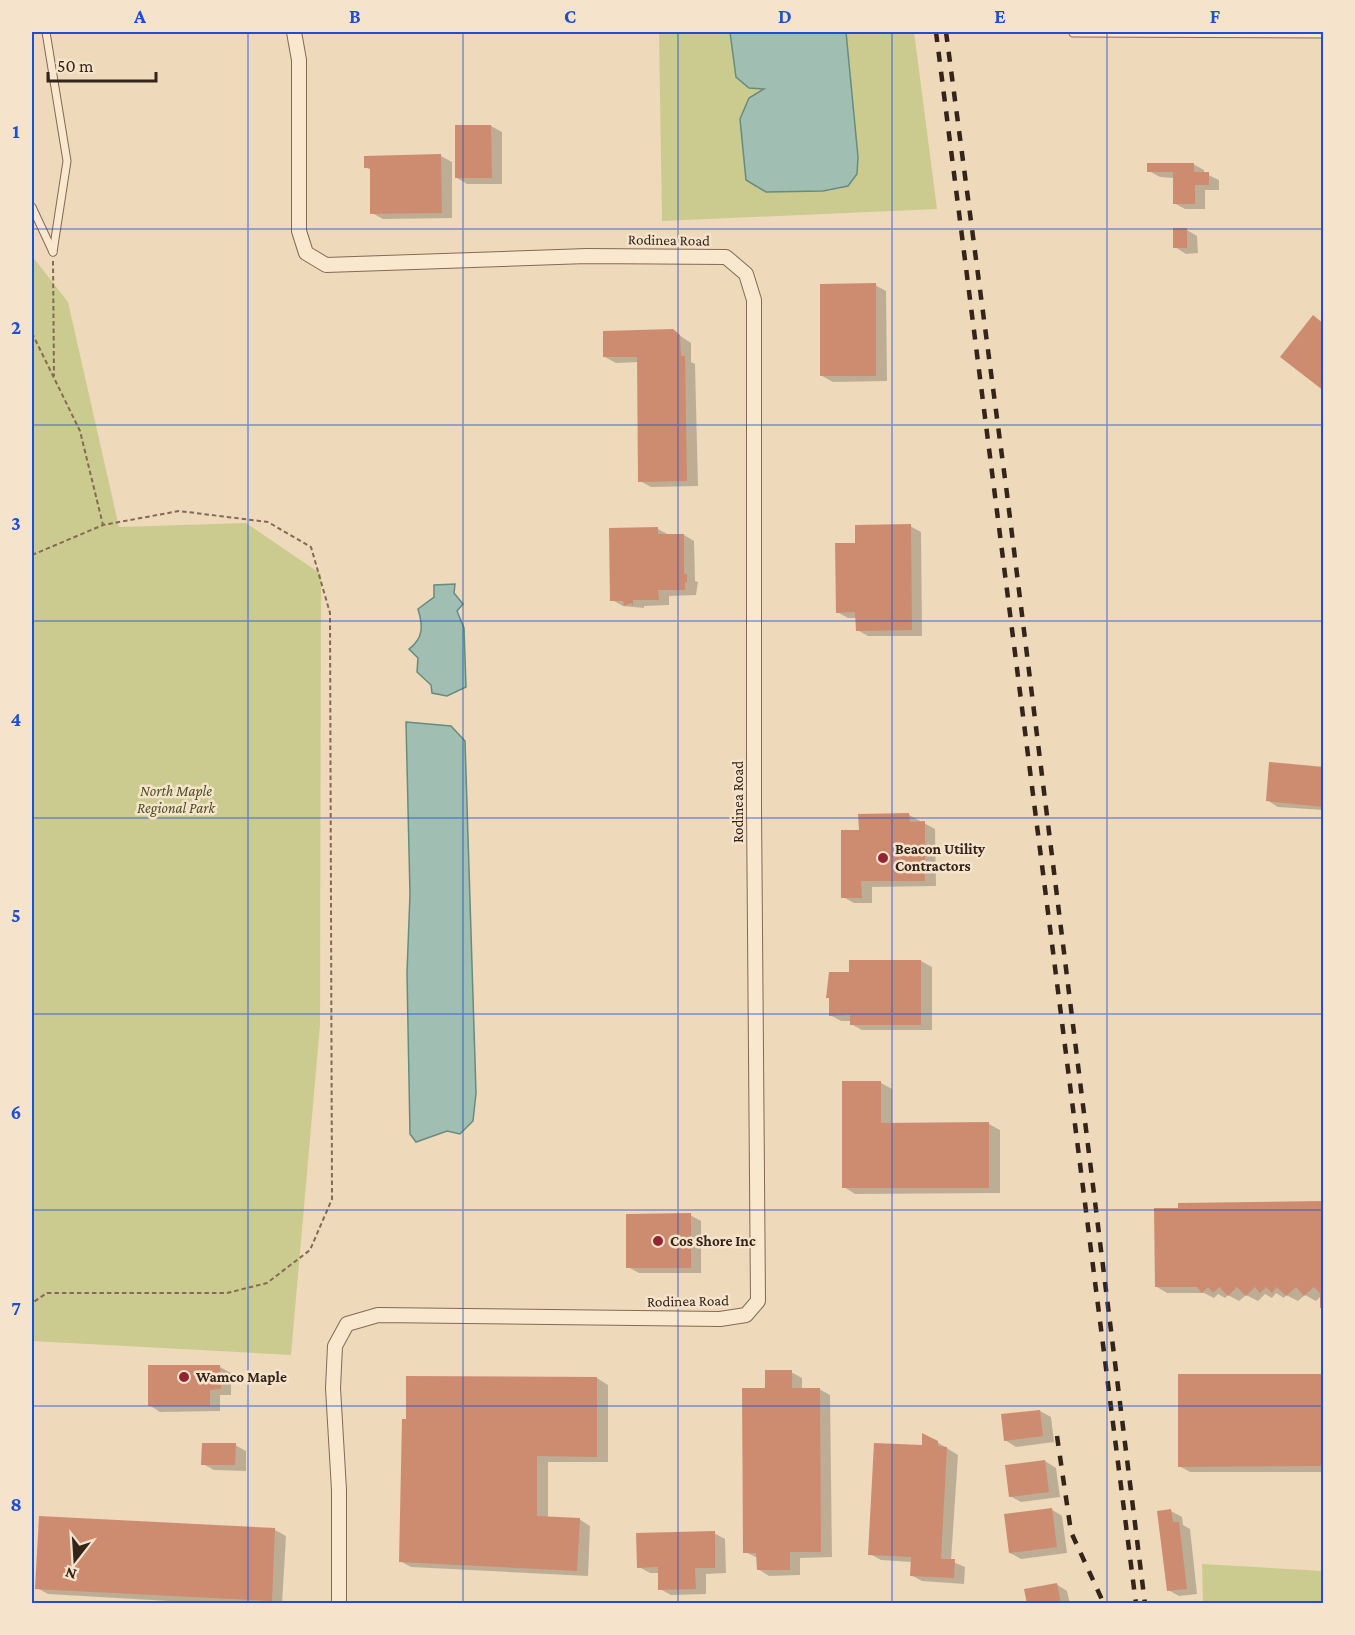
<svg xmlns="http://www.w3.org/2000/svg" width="1355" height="1635" viewBox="0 0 1355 1635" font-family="'Crimson Pro',serif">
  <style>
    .green { fill: #cbcb90 }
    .water { fill: #a0bfb2; stroke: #678c7f; stroke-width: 1.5 }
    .shadow { fill: #0003 }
    .building { fill: #cd8c70 }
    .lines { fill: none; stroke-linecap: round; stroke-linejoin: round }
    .service-casing { stroke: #856955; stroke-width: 9 }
    .minor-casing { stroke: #856955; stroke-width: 16 }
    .path { stroke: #856955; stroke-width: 2; stroke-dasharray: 4.5 3; stroke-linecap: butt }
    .service { stroke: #f9e7ce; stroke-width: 7 }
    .minor { stroke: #f9e7ce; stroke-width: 14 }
    .rail { stroke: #34241a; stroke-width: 4.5; stroke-dasharray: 10 10; stroke-linecap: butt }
    .grid { fill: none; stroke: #1d4ed8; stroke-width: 1.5; stroke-opacity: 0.55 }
    .poi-dot { fill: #952532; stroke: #f5e4cb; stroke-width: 2 }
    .labels { text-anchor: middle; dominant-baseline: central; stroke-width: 5; stroke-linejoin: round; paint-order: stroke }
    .street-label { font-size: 15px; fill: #34241a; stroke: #f5e4cb }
    .park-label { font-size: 15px; font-style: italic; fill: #4a5121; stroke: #f5e4cb }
    .poi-label { font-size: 15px; font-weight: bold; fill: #34241a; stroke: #f5e4cb; text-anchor: start }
    .neatline { fill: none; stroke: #1d4ed8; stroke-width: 2 }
    .grid-label { font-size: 20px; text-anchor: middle; font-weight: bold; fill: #1d4ed8 }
  </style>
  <rect width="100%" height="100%" fill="#eed9bb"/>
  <!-- green -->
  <g class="green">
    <polygon points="659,32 914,32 937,209 662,221"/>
    <polygon points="32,256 68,302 119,527 246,523 321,574 320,1025 291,1355 32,1341"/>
    <polygon points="1202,1564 1323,1571 1323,1603 1203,1603"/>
  </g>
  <!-- water -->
  <g class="water">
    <polygon points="730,32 846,32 858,157 857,174 848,186 823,191 766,192 746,180 740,119 749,98 764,89 749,88 736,77"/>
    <path d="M 455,584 L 454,593 L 463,604 L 457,611 L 464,628 L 466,687 L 447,696 L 432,693 L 431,685 L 417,672 L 418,658 L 409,649 C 424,638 423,625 418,609 L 434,597 L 434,585 Z"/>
    <polygon points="406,722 451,726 465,741 476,1093 473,1121 460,1134 447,1131 416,1142 410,1134 407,973 410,894"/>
  </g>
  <!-- shadow -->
  <g class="shadow">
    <polygon points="491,126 502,132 502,184 467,184 457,178"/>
    <polygon points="441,156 452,162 452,218 383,219 372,213 371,170 365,167"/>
    <polygon points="1193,164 1204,170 1204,173 1219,180 1219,190 1205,190 1205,209 1185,209 1174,203 1174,178 1160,177 1149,171"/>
    <polygon points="1187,230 1197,236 1198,253 1186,254 1175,247"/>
    <polygon points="875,285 886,291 887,381 833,382 822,376"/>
    <polygon points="673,331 691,343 691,362 695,364 698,486 651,487 640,481 639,362 616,363 605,357"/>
    <polygon points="910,526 921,532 922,636 868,636 857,630 857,618 848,618 837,612 857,544"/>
    <polygon points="658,529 669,535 684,535 694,541 695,581 698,582 696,595 669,596 669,605 644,606 644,608 623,606 612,600"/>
    <polygon points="1324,768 1324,810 1278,807 1267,800"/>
    <polygon points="909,815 935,829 936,886 872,887 872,903 854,903 843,897 860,832"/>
    <polygon points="921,961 932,967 932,1030 862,1030 851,1024 851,1021 841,1021 830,1015 850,973"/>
    <polygon points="881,1083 892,1089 892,1124 989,1124 1000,1130 1000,1193 855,1194 844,1187"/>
    <polygon points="1324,1203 1321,1296 1316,1301 1305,1295 1298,1301 1286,1295 1284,1298 1276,1293 1272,1298 1265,1294 1258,1301 1246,1295 1239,1301 1228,1295 1225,1298 1218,1294 1214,1298 1204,1293 1167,1293 1157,1287"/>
    <polygon points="690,1215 701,1221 701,1273 639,1273 628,1267"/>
    <polygon points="220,1367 231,1373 231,1395 220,1395 220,1411 160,1412 149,1405"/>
    <polygon points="791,1372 802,1378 802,1389 819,1389 830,1395 832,1557 800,1558 800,1575 769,1576 758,1569 758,1558 745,1552"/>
    <polygon points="1324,1375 1324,1472 1190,1472 1179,1466"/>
    <polygon points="597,1378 608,1385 608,1462 548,1462 548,1518 579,1519 590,1526 588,1576 411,1567 400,1561"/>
    <polygon points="1040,1411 1051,1417 1054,1442 1016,1447 1005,1440"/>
    <polygon points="937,1442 958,1455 951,1561 965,1567 964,1584 922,1581 911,1575 912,1562 881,1560 870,1554 923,1447"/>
    <polygon points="235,1445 246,1451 246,1471 214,1470 203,1464"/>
    <polygon points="1045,1461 1056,1468 1060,1497 1021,1502 1010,1496"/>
    <polygon points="1051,1509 1062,1516 1067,1553 1021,1559 1010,1553"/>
    <polygon points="1171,1511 1182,1517 1183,1525 1190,1529 1197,1594 1179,1596 1168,1590"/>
    <polygon points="41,1517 275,1530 286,1536 282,1604 221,1604 48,1594 37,1588"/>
    <polygon points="714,1533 725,1539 726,1573 706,1574 706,1594 671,1595 660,1589 659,1573 650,1573 639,1567"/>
    <polygon points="1056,1584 1067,1591 1070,1604 1029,1604"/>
  </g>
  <!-- building -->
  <g class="building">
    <polygon points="455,125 491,125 492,178 455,178"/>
    <polygon points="441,154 442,213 370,214 370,168 364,168 364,156"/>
    <polygon points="1147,163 1194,163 1194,172 1209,172 1209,185 1195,185 1195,204 1173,204 1173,172 1147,172"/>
    <rect x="1173" y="228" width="14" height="20"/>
    <polygon points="876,283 876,376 820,376 820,284"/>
    <polygon points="1313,315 1324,324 1324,391 1280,357"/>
    <polygon points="673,329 680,335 681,356 685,356 687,481 638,482 637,357 603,357 603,331"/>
    <polygon points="911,524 912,630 856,631 855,612 836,613 835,543 855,543 855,525"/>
    <polygon points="658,527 658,534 684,534 684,574 687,574 687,582 685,582 685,590 658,590 659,600 633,600 633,606 631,603 624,606 623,601 610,601 609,528"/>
    <polygon points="1269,762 1324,767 1324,807 1266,801"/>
    <polygon points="909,813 910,822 925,821 925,881 861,881 862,898 841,898 841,830 859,830 858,814"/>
    <polygon points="849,960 921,960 921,1025 850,1025 850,1015 829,1016 829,998 826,998 829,972 849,972"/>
    <polygon points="842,1081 881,1081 881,1123 989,1122 989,1188 842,1188"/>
    <polygon points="1324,1201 1324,1308 1320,1308 1320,1293 1314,1287 1304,1296 1296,1287 1286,1296 1277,1287 1272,1293 1266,1287 1260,1293 1255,1287 1246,1296 1237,1287 1228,1296 1219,1287 1213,1293 1208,1287 1202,1293 1197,1287 1155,1287 1154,1208 1178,1208 1178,1203"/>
    <polygon points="691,1213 691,1268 626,1268 626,1214"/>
    <polygon points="148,1365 220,1365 221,1389 210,1390 210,1406 148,1406"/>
    <polygon points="765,1370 792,1370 792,1388 820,1388 821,1552 790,1552 790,1570 757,1570 756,1553 743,1553 742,1388 765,1388"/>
    <polygon points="1178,1374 1324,1374 1324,1466 1178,1467"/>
    <polygon points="406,1376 597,1377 597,1457 537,1456 537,1516 580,1518 577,1571 399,1562 402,1419 406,1419"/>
    <polygon points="1040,1410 1043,1436 1004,1441 1001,1414"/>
    <polygon points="922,1433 938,1441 938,1446 947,1447 941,1559 955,1559 954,1578 910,1576 911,1557 868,1555 874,1443 922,1445"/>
    <polygon points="202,1443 236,1443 235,1465 201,1465"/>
    <polygon points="1045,1460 1049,1492 1009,1497 1005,1465"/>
    <polygon points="1052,1508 1057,1547 1009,1553 1004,1514"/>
    <polygon points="1171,1509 1173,1522 1179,1522 1187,1589 1167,1591 1157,1511"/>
    <polygon points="39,1516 275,1528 272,1601 35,1589"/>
    <polygon points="715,1531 715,1568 695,1568 696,1589 658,1590 658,1567 637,1568 636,1533"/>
    <polygon points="1057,1583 1061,1604 1027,1604 1024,1589"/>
  </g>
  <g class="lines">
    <!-- service casing -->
    <g class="service-casing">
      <g id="service">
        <polyline points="46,32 67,161 53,252"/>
        <polyline points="1073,33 1324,34"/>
        <polyline points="32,207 53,252"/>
      </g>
    </g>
    <!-- minor casing -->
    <g class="minor-casing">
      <polyline id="minor" points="294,32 299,60 299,231 306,253 326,265 587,256 726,257 746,274 754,300 754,807 758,1301 746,1315 720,1319 378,1315 347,1324 335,1346 333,1388 339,1490 339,1604"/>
    </g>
    <!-- path -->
    <g class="path">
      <polyline points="53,261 54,376"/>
      <polyline points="32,333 80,431 103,525"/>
      <polyline points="32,555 103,525 179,511 268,522 311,547 330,613 332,1199 310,1250 267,1283 227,1293 47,1293 32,1303"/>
    </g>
    <!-- service -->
    <use href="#service" class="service"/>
    <!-- minor -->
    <use href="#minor" class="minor"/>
    <!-- rail -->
    <g class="rail">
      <polyline points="936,32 1136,1604"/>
      <polyline points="946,32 1007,494 1145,1604"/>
      <polyline points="1057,1436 1071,1532 1104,1604"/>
    </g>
  </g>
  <!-- grid -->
  <path class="grid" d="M 248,32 L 248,1604M 463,32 L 463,1604M 678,32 L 678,1604M 892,32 L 892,1604M 1107,32 L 1107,1604M 32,229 L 1324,229M 32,425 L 1324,425M 32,621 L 1324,621M 32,818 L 1324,818M 32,1014 L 1324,1014M 32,1210 L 1324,1210M 32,1406 L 1324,1406"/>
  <!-- markers -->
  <g class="poi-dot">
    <circle cx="883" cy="858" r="6"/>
    <circle cx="658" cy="1241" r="6"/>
    <circle cx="184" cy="1377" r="6"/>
  </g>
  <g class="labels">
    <!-- street labels -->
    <g class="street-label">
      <text transform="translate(669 240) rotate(1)">Rodinea Road</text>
      <text transform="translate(738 802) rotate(-90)">Rodinea Road</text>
      <text transform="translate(688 1301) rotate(-1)">Rodinea Road</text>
    </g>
    <!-- park labels -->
    <g class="park-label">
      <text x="176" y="791">North Maple<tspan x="176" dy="17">Regional Park</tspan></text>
    </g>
    <!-- poi labels -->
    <g class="poi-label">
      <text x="895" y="849">Beacon Utility<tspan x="895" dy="17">Contractors</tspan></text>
      <text x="670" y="1241">Cos Shore Inc</text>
      <text x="196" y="1377">Wamco Maple</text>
    </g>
  </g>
  <!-- border -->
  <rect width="1355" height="1635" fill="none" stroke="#f5e4cb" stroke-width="66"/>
  <!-- north arrow -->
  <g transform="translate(75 1560) rotate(197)" stroke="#f5e4cb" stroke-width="4.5" paint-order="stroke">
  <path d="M0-4.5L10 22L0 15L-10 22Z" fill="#34241a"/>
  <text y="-9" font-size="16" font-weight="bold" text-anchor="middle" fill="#34241a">N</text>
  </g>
  <!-- scale -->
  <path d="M48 72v9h108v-9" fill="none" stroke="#34241a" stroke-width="3"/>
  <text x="57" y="72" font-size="18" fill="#34241a" stroke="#f5e4cb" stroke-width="4.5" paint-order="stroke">50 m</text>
  <rect x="33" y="33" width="1289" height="1569" class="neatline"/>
  <g class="grid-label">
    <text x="140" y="23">A</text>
    <text x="355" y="23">B</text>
    <text x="570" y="23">C</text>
    <text x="785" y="23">D</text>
    <text x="1000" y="23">E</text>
    <text x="1215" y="23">F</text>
    <text x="16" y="138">1</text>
    <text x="16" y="334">2</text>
    <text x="16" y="530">3</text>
    <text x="16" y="726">4</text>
    <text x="16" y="922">5</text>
    <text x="16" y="1119">6</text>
    <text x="16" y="1315">7</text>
    <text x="16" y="1511">8</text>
  </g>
</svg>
